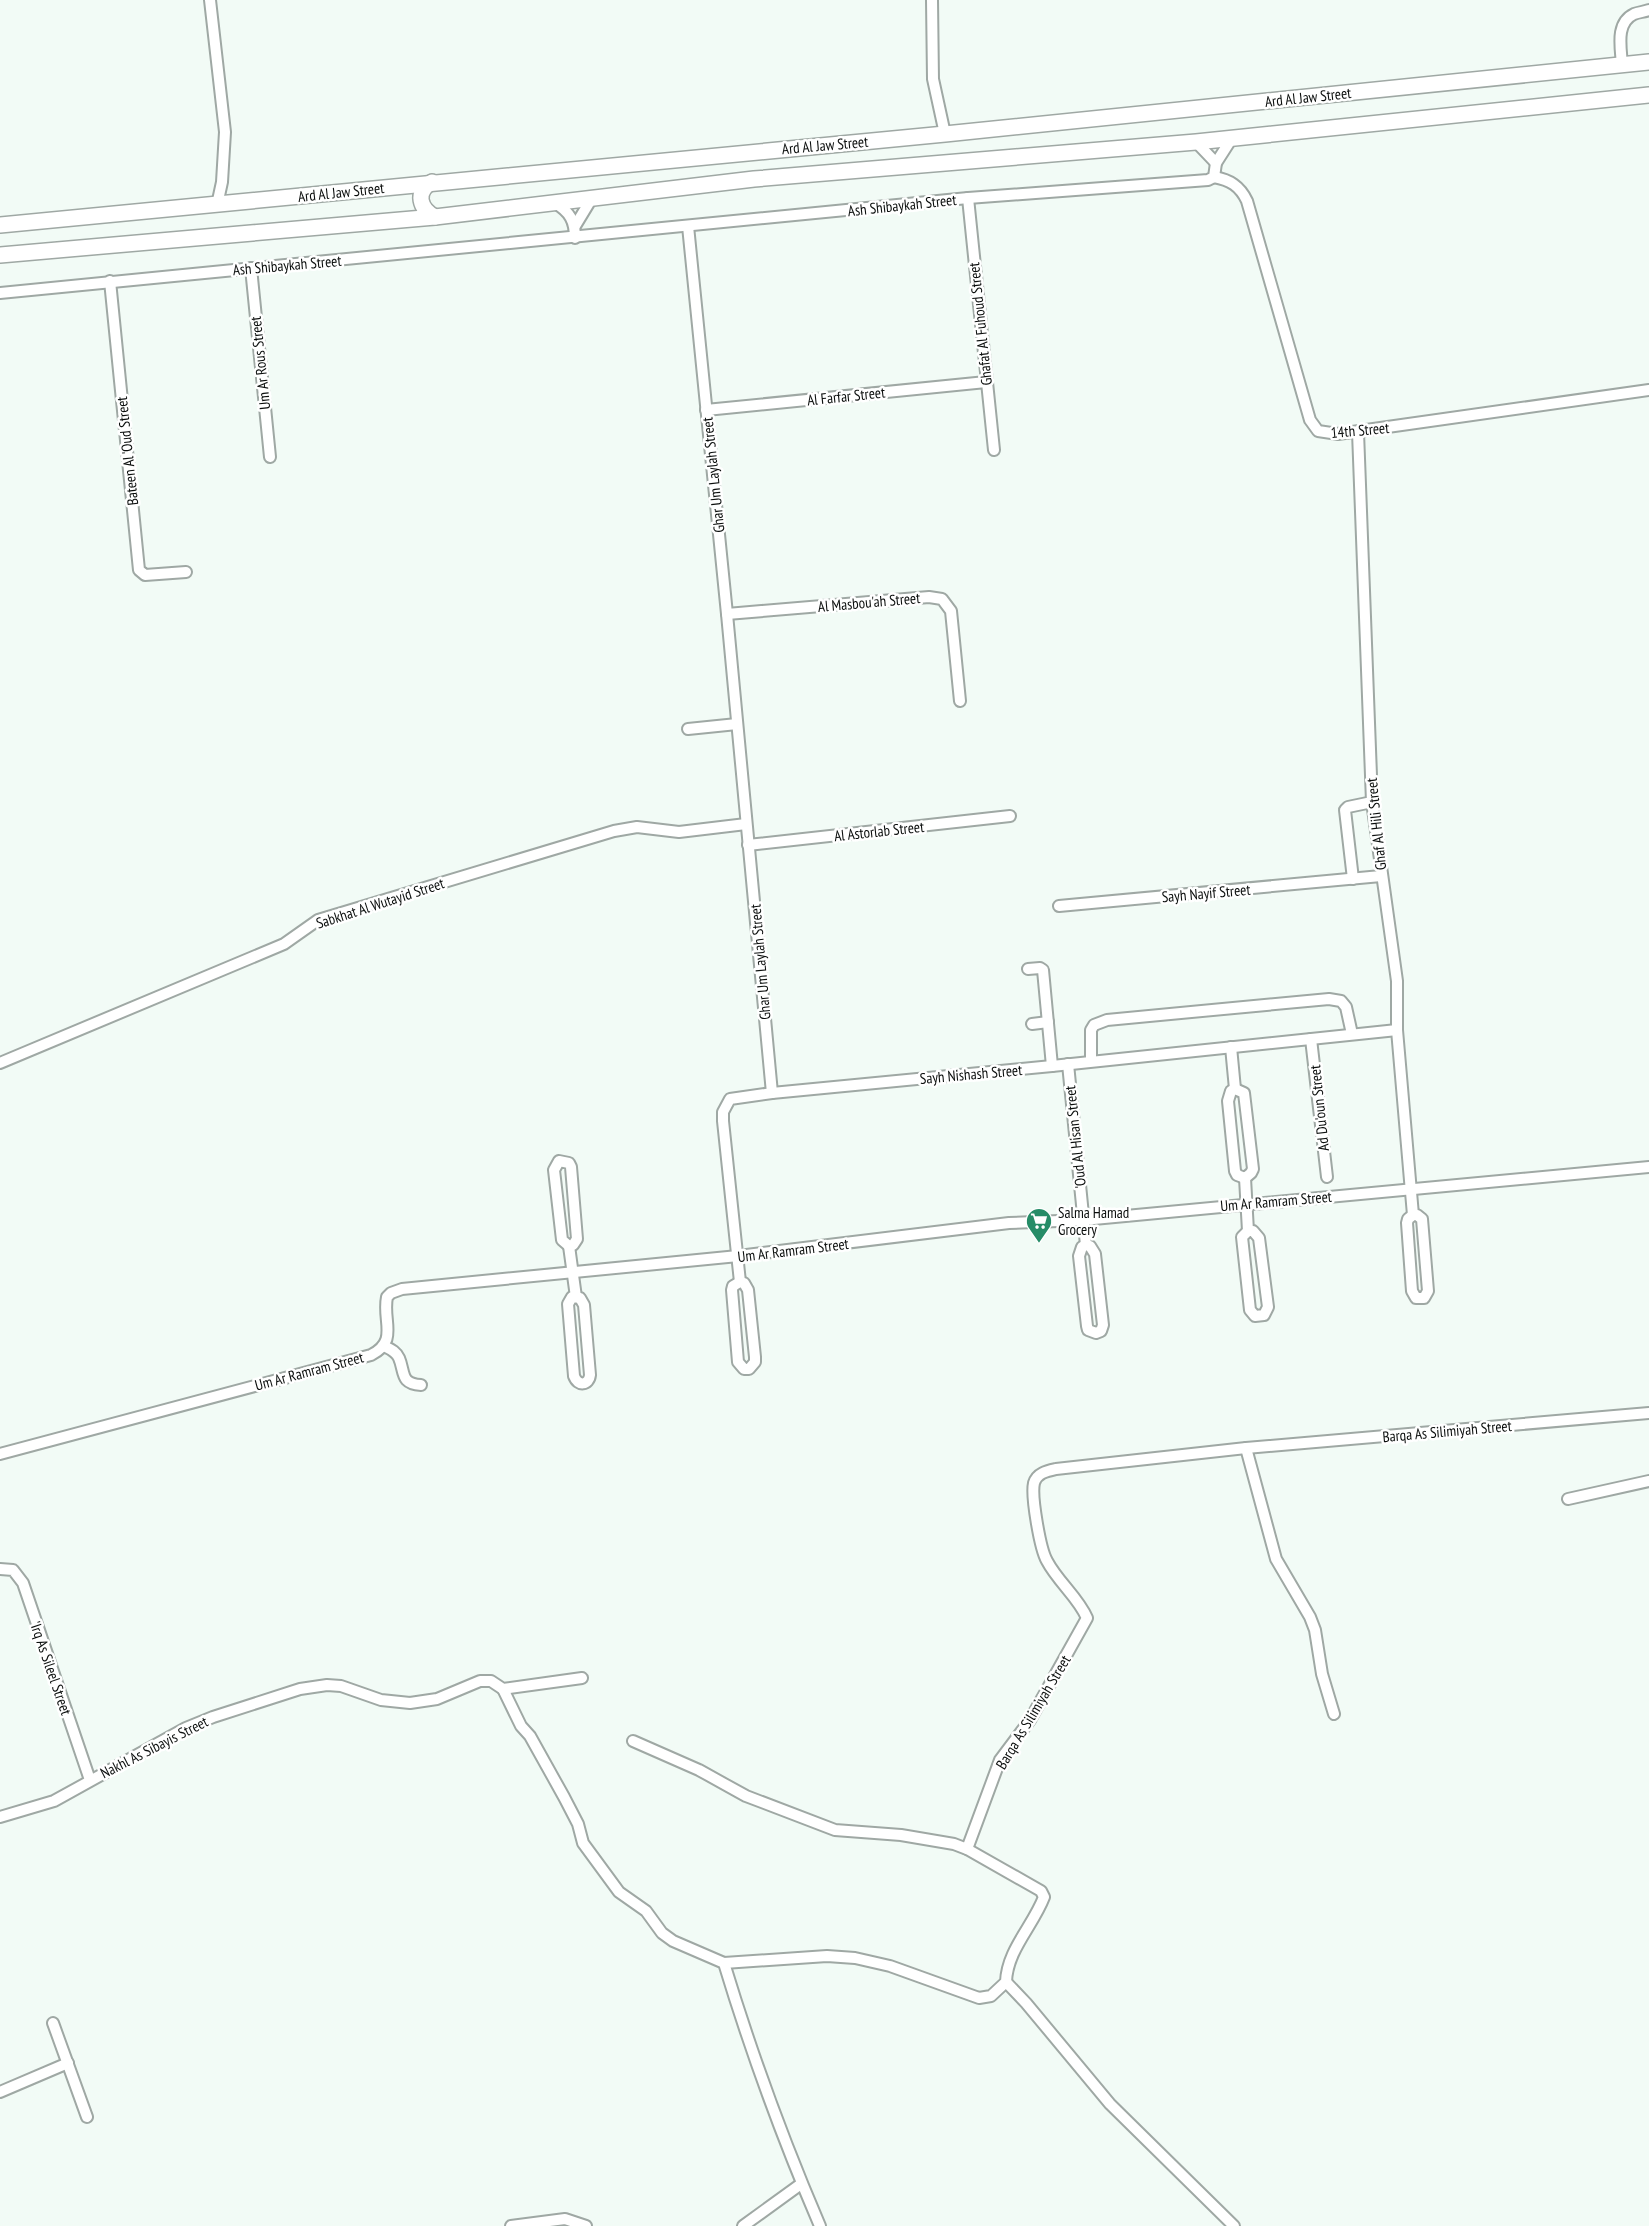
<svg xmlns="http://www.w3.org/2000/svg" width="1649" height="2226" viewBox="0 0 1649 2226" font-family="'PT Sans Narrow',sans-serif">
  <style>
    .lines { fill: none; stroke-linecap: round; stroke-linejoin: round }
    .minor-casing { stroke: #9fa8a4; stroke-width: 14 }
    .secondary-casing { stroke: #9fa8a4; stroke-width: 18 }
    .minor { stroke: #fff; stroke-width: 10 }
    .secondary { stroke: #fff; stroke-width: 15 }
    .labels { text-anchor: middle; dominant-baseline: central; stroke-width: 5; stroke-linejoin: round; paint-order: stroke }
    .street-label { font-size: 15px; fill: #0b0e0d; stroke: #fff }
    .poi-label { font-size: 15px; fill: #0b0e0d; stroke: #fff; text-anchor: start }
  </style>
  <rect width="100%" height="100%" fill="#f2fbf6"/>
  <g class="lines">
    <!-- minor casing -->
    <g class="minor-casing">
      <g id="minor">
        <polyline points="210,0 225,132 222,182 217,205"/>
        <polyline points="932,0 933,79 945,134"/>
        <path d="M 1622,65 C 1621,48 1615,23 1634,14 C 1639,12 1644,12 1649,10"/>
        <polyline points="1196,142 1216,163"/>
        <path d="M 1214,177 C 1230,180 1240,186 1247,201 L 1310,420 L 1318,431 L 1338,434 L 1649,390"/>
        <polyline points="968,198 994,450"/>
        <path d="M 555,203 C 570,212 575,221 575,238"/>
        <polyline points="575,226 592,198"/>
        <polyline points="688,226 727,614 772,1093"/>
        <polyline points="251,268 270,457"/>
        <polyline points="110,281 139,570 145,575 186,572"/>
        <polyline points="0,293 968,198 1208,180 1214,177 1216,163 1232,138"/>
        <polyline points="706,410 986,382"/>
        <polyline points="1358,432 1372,802 1397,981 1397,1030 1413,1215"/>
        <polyline points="727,614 929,597 942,599 951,611 960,701"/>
        <polyline points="688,729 737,724"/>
        <polyline points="748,845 1010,816"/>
        <polyline points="1353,879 1345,810 1348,807 1372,802"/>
        <polyline points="1059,906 1381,876"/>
        <polyline points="1028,969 1040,968 1043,970 1052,1066"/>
        <polyline points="1032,1024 1048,1022"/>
        <polyline points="1311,1039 1327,1177"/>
        <polyline points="1231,1047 1235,1089"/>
        <polyline points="1091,1061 1091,1030 1094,1025 1107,1020 1329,999 1341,1001 1346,1007 1352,1034"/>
        <polyline points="0,1063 284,944 318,920 614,831 637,827 679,832 746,824"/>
        <polyline points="1068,1064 1086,1245"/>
        <polygon points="1235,1089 1244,1093 1253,1169 1251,1173 1245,1178 1237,1175 1235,1171 1228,1101 1231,1091"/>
        <polygon points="559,1161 569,1163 571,1167 577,1239 573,1245 569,1246 562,1240 554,1170"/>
        <polyline points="1245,1178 1248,1231"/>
        <polygon points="1413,1215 1417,1215 1422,1219 1428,1291 1424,1298 1416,1298 1412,1291 1407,1223 1408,1219"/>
        <polygon points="1248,1231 1253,1231 1259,1238 1268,1307 1264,1315 1255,1316 1250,1310 1242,1237"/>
        <polygon points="1086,1245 1090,1246 1095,1254 1103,1325 1101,1331 1096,1333 1088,1330 1087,1326 1079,1256 1082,1247"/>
        <polyline points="569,1246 576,1297"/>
        <polyline points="740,1282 723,1121 723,1112 730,1099 772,1093 1052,1066 1397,1030"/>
        <polygon points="740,1282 744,1283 748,1290 755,1357 755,1362 749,1369 744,1369 738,1362 732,1290 733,1286"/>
        <path d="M 572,1297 L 580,1298 L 584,1305 L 590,1375 C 589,1385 578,1387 574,1376 L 568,1304 Z"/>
        <path d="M 384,1346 C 390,1349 396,1351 399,1358 C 405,1372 400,1384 421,1385"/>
        <polyline points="1246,1448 1276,1559 1310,1617 1315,1630 1322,1674 1334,1714"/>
        <path d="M 0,1454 L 371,1355 C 399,1341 382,1321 387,1297 L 391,1293 L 402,1289 L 738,1256 L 1009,1223 L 1083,1220 L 1649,1167"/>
        <polyline points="1568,1499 1649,1481"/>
        <polyline points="0,1569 13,1570 23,1583 90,1780"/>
        <path d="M 503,1689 L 521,1726 L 530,1736 L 564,1797 L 578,1824 L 583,1843 L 619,1892 L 646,1911 L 662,1933 L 673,1941 L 724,1963 C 751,2052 783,2140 820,2226"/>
        <path d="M 633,1741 L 699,1770 L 746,1796 L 835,1830 L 901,1835 L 954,1844 L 967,1849 L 1041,1891 L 1044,1897 C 1033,1926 1007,1950 1006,1982 L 991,1996 L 979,1998 L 890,1966 L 855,1958 L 827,1956 L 724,1963"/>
        <polyline points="0,1817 54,1801 186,1728 213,1717 300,1689 327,1685 341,1686 381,1700 410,1703 437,1699 480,1681 491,1681 503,1689 582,1678"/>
        <path d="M 967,1849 L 1000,1760 L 1030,1720 L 1087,1618 C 1078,1597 1058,1582 1047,1561 C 1040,1549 1031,1496 1034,1483 C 1037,1473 1047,1471 1056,1469 L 1246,1448 L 1649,1413"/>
        <polyline points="1006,1982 1026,2003 1110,2104 1234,2226"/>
        <polyline points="53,2023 87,2117"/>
        <polyline points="0,2092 68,2063"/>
        <polyline points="511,2226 565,2219 586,2226"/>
        <polyline points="743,2226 801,2184"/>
      </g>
    </g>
    <!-- secondary casing -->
    <g class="secondary-casing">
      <g id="secondary">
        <path d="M 432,182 C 414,192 420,209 435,217"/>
        <polyline points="0,225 945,134 1649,62"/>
        <polyline points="0,255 435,217 754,179 1196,142 1649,95"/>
      </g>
    </g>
    <!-- minor -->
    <use href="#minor" class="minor"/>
    <!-- secondary -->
    <use href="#secondary" class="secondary"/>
  </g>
  <!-- icons -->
  <defs>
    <g id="supermarket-pin" transform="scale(1.35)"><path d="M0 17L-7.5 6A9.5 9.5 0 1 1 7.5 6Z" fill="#268c67" stroke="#fff"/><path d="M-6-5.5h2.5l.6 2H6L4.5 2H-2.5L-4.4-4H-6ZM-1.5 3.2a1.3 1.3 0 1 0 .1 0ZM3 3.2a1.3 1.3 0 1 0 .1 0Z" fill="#fff"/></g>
  </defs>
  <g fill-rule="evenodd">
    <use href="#supermarket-pin" x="1039" y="1221"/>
  </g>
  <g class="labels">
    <!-- street labels -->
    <g class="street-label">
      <text transform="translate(1308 97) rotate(-6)">Ard Al Jaw Street</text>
      <text transform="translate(825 145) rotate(-5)">Ard Al Jaw Street</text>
      <text transform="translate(341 192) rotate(-6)">Ard Al Jaw Street</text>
      <text transform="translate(902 205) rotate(-6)">Ash Shibaykah Street</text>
      <text transform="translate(287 265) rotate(-5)">Ash Shibaykah Street</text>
      <text transform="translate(980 324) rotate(-96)">Ghafat Al Fuhoud Street</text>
      <text transform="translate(260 363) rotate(-96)">Um Ar Rous Street</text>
      <text transform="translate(846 396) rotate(-6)">Al Farfar Street</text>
      <text transform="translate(1360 430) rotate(-5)">14th Street</text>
      <text transform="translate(127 451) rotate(-96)">Bateen Al 'Oud Street</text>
      <text transform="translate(713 475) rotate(-96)">Ghar Um Laylah Street</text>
      <text transform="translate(869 602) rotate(-5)">Al Masbou'ah Street</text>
      <text transform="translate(1376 824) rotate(-96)">Ghaf Al Hili Street</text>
      <text transform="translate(879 831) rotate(-6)">Al Astorlab Street</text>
      <text transform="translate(1206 893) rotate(-5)">Sayh Nayif Street</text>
      <text transform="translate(380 903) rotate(-18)">Sabkhat Al Wutayid Street</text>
      <text transform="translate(760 962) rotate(-95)">Ghar Um Laylah Street</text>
      <text transform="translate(971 1074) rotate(-5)">Sayh Nishash Street</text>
      <text transform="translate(1319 1108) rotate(-96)">Ad Du'oun Street</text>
      <text transform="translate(1075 1137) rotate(-96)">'Oud Al Hisan Street</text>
      <text transform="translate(1276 1201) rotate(-5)">Um Ar Ramram Street</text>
      <text transform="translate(793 1250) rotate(-7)">Um Ar Ramram Street</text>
      <text transform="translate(309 1371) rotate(-15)">Um Ar Ramram Street</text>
      <text transform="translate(1447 1431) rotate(-5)">Barqa As Silimiyah Street</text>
      <text transform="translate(51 1668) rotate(71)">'Irq As Sileel Street</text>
      <text transform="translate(1033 1712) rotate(-59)">Barqa As Silimiyah Street</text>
      <text transform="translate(154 1747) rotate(-27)">Nakhl As Sibayis Street</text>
    </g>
    <!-- poi labels -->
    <g class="poi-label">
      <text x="1058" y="1212">Salma Hamad<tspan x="1058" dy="17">Grocery</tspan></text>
    </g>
  </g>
</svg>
